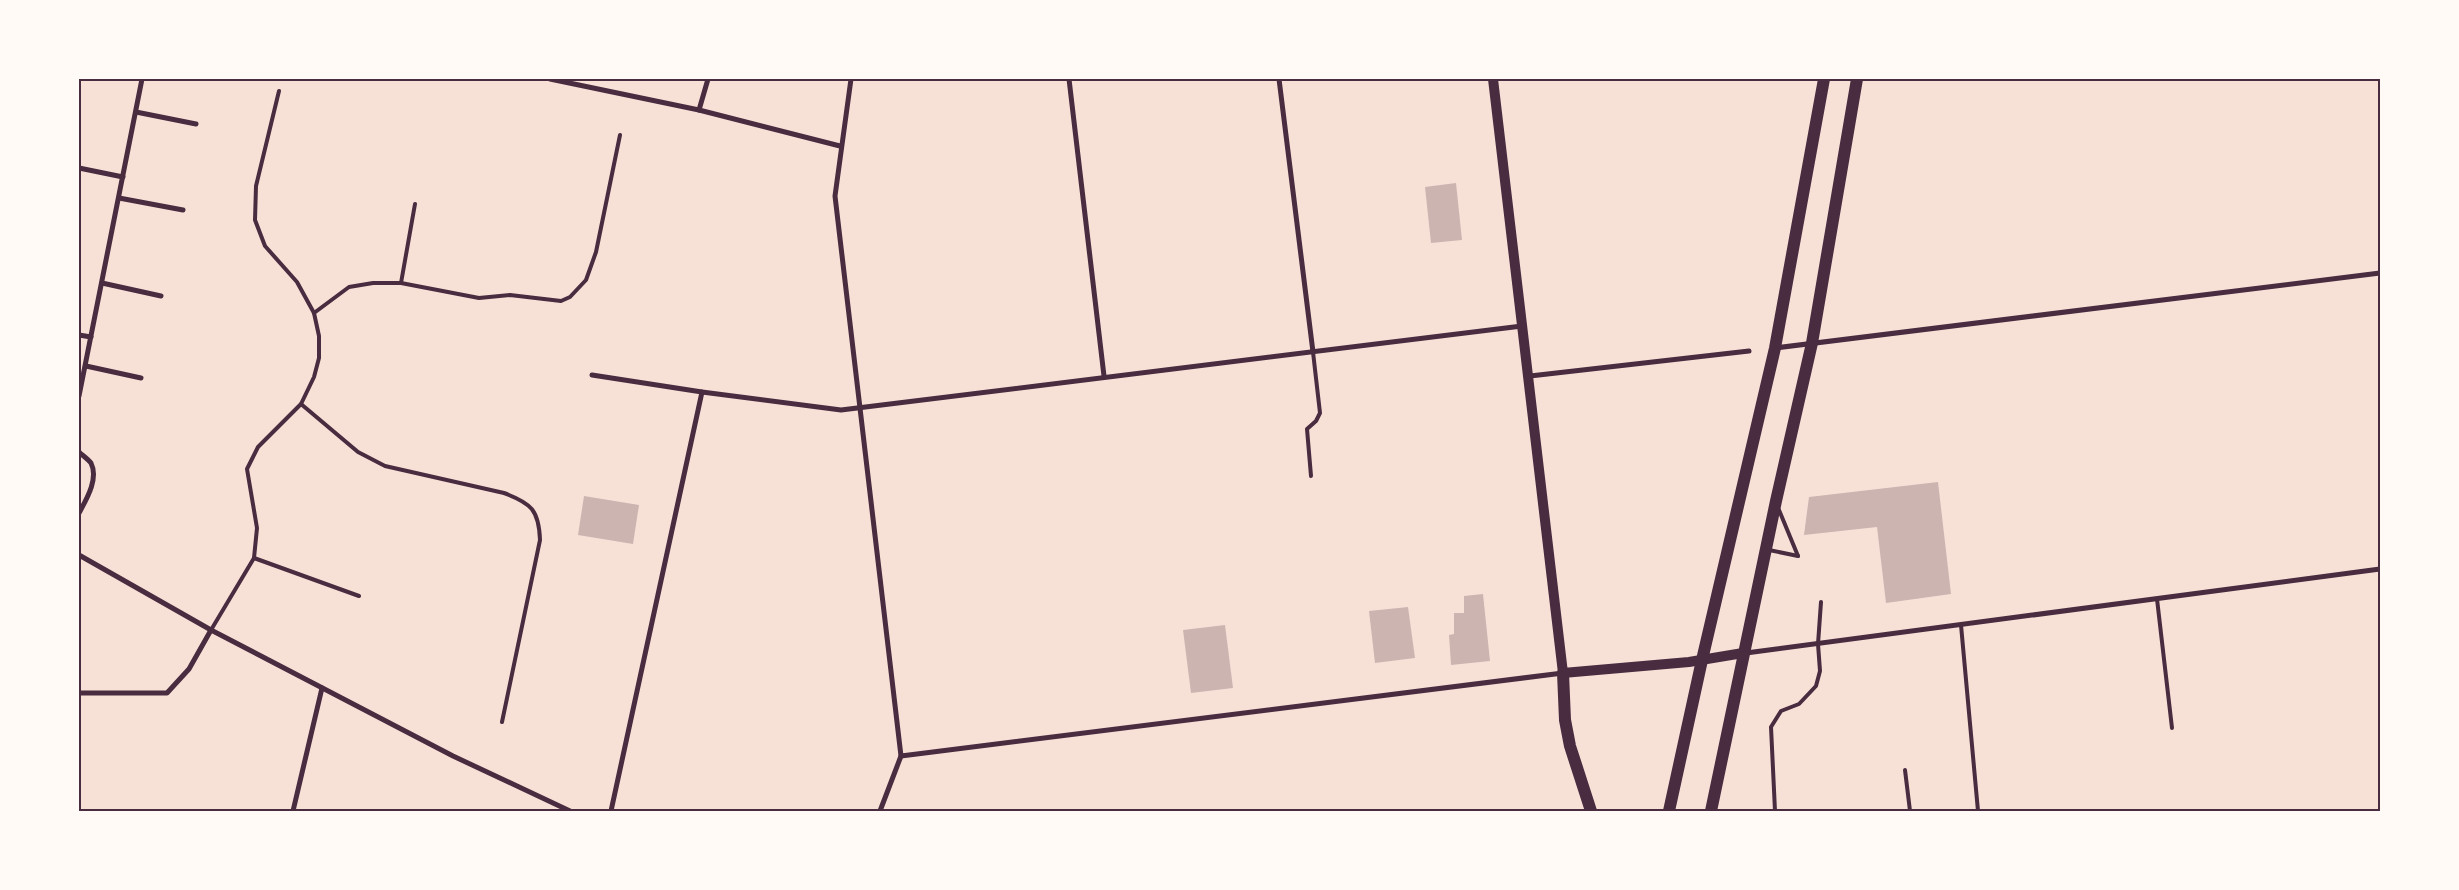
<svg xmlns="http://www.w3.org/2000/svg" width="2459" height="890" viewBox="0 0 2459 890" font-family="'Golos Text',sans-serif">
  <style>
    .building { fill: #ccb4b1 }
    .lines { fill: none; stroke-linecap: round; stroke-linejoin: round }
    .service { stroke: #4a2c40; stroke-width: 4 }
    .minor { stroke: #4a2c40; stroke-width: 5 }
    .secondary { stroke: #4a2c40; stroke-width: 10 }
    .primary { stroke: #4a2c40; stroke-width: 12 }
    .neatline { fill: none; stroke: #4a2c40; stroke-width: 2 }
  </style>
  <rect width="100%" height="100%" fill="#f7e1d7"/>
  <!-- building -->
  <g class="building">
    <polygon points="1456,183 1462,240 1431,243 1425,187"/>
    <polygon points="1938,482 1951,594 1886,603 1877,527 1804,535 1809,497"/>
    <polygon points="584,496 639,505 633,544 578,535"/>
    <polygon points="1483,594 1490,661 1451,665 1449,635 1454,634 1454,613 1464,613 1464,596"/>
    <polygon points="1408,607 1415,658 1375,663 1369,611"/>
    <polygon points="1225,625 1233,688 1191,693 1183,630"/>
  </g>
  <g class="lines">
    <!-- service -->
    <g class="service">
      <polyline points="401,283 415,204"/>
      <polyline points="314,313 349,287 373,283 401,283 479,298 510,295 561,301 570,297 586,280 596,252 620,135"/>
      <path d="M 301,404 L 358,452 L 385,466 L 504,493 C 531,503 539,510 540,540 L 502,722"/>
      <polyline points="1311,476 1307,429 1316,421 1320,413 1313,352"/>
      <polyline points="1779,510 1798,556"/>
      <polyline points="1769,550 1798,556"/>
      <polyline points="254,558 359,596"/>
      <polyline points="2157,599 2172,728"/>
      <polyline points="1961,625 1978,811"/>
      <polyline points="211,630 254,558 257,528 247,469 258,447 301,404 314,377 319,358 319,336 314,313 297,282 265,246 255,220 256,186 279,91"/>
      <polyline points="1905,770 1910,811"/>
      <polyline points="1775,811 1771,727 1781,711 1799,704 1816,686 1820,671 1818,644 1821,602"/>
    </g>
    <!-- minor -->
    <g class="minor">
      <polyline points="550,79 699,110 840,146"/>
      <polyline points="851,79 835,196 901,756 880,811"/>
      <polyline points="1069,79 1104,376"/>
      <polyline points="1279,79 1313,352"/>
      <polyline points="699,110 708,79"/>
      <polyline points="136,112 196,124"/>
      <polyline points="79,168 123,177"/>
      <polyline points="119,198 183,210"/>
      <polyline points="102,283 161,296"/>
      <polyline points="79,335 91,337"/>
      <polyline points="1775,348 2380,273"/>
      <polyline points="86,366 141,378"/>
      <polyline points="592,375 702,392 841,410 1522,326"/>
      <polyline points="1530,376 1749,351"/>
      <polyline points="79,396 142,79"/>
      <path d="M 79,452 C 82,455 88,459 91,463 C 99,479 86,500 79,513"/>
      <polyline points="79,555 211,630 453,756 570,811"/>
      <polyline points="1746,653 2380,569"/>
      <polyline points="79,693 167,693 189,669 211,630"/>
      <polyline points="901,756 1563,673"/>
      <polyline points="293,811 322,688"/>
      <polyline points="611,811 702,392"/>
    </g>
    <!-- secondary -->
    <polyline class="secondary" points="1493,79 1563,673 1689,662 1743,653"/>
    <!-- primary -->
    <g class="primary">
      <polyline points="1563,673 1565,720 1570,746 1591,811"/>
      <polyline points="1669,811 1702,660 1775,348 1824,79"/>
      <polyline points="1711,811 1776,501 1812,343 1857,79"/>
    </g>
  </g>
  <!-- border -->
  <rect width="2459" height="890" fill="none" stroke="#fffaf5" stroke-width="160"/>
  <rect x="80" y="80" width="2299" height="730" class="neatline"/>
</svg>
